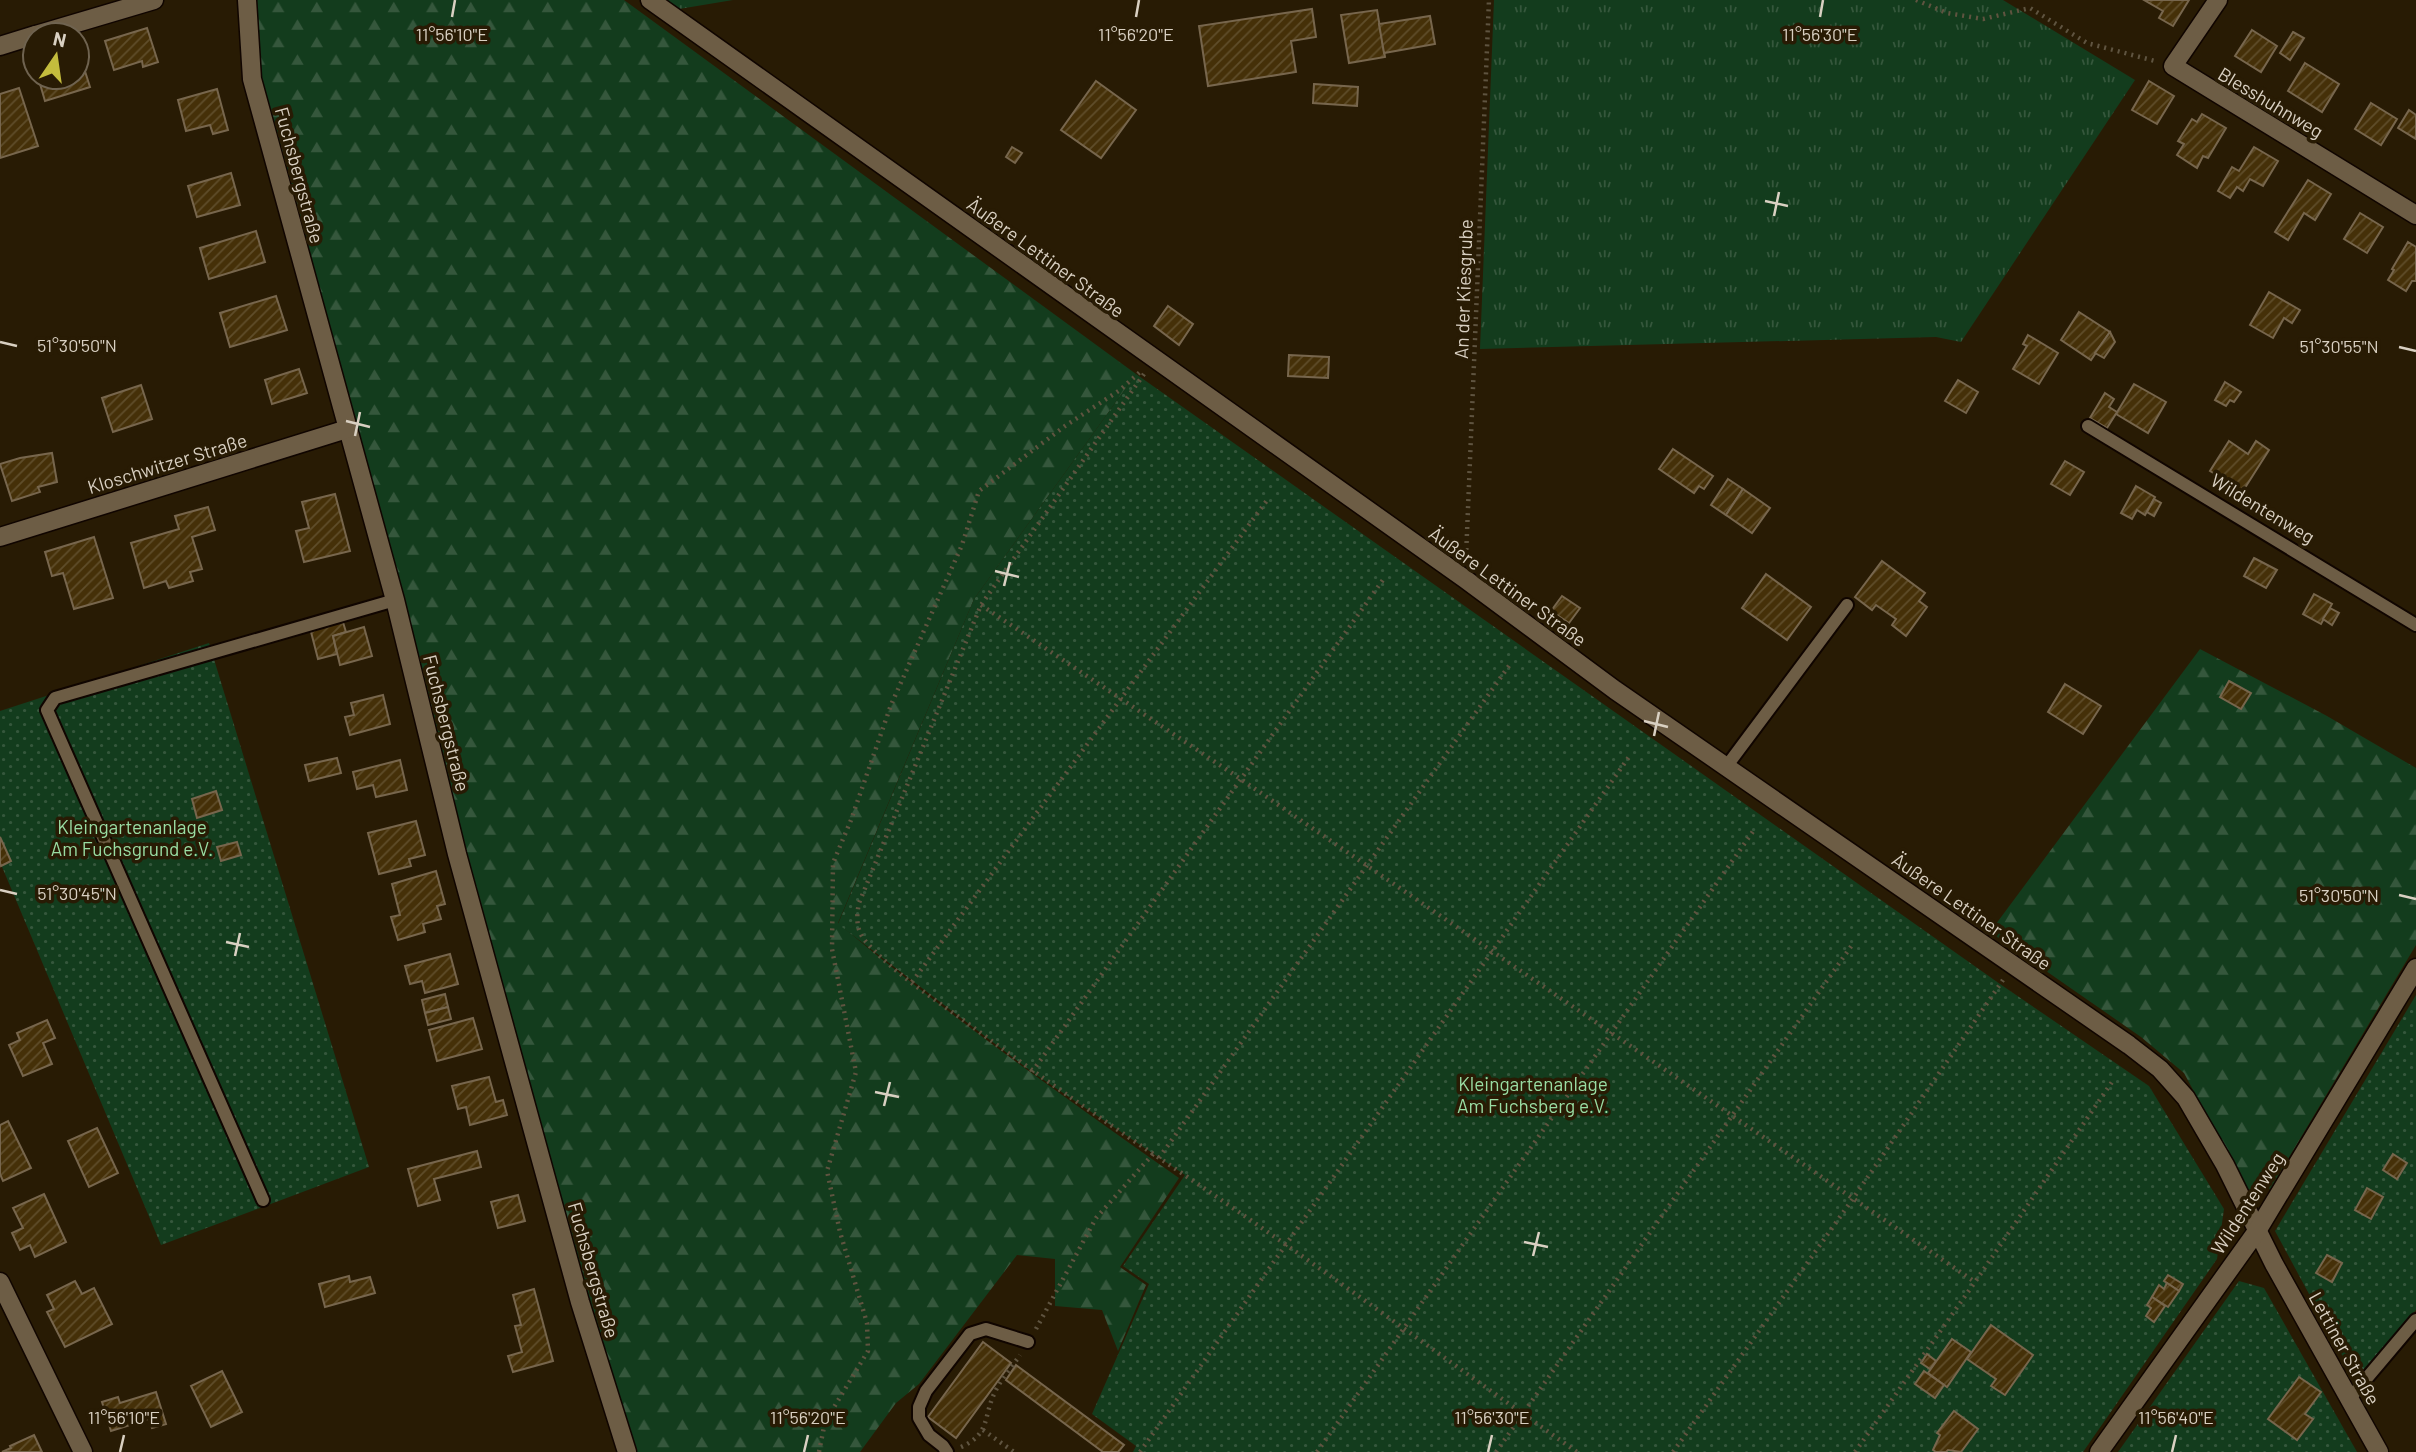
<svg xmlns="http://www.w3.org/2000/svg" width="2416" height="1452" viewBox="0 0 2416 1452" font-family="Barlow,sans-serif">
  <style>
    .grass { fill: url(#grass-tufts) }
    .forest { fill: url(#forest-firs) }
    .garden { fill: url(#garden-dots) }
    .building { fill: url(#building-hatch); stroke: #77664d; stroke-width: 2 }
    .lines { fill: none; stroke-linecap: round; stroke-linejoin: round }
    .lane-casing { stroke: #100500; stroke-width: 16 }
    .street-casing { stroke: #100500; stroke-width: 21 }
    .path { stroke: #5f5440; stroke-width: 4.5; stroke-dasharray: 2 5; stroke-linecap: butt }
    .lane { stroke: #6d5d45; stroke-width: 12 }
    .street { stroke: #6d5d45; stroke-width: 18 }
    .ticks { fill: none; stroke: #d9d0c2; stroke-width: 2.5 }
    .labels { text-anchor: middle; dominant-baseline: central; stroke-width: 7; stroke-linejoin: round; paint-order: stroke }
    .street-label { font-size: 19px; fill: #d9d0c2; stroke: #281b04 }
    .park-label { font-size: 19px; fill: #99dda3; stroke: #281b04 }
    .ticks-label { font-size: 18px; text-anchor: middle; fill: #d9d0c2; stroke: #281b04; stroke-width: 7; stroke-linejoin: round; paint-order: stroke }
  </style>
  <defs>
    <pattern id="grass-tufts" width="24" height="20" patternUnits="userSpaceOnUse" patternTransform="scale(1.75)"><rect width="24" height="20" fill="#133c1d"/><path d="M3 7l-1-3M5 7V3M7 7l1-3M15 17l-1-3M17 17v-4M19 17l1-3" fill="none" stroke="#35573c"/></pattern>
    <pattern id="forest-firs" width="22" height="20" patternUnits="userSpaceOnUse" patternTransform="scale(1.75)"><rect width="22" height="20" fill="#133c1d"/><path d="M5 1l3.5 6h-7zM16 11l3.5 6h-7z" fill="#35573c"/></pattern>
    <pattern id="garden-dots" width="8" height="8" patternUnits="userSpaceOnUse" patternTransform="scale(1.75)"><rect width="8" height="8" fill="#133c1d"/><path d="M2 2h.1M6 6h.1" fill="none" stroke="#35573c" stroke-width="1.8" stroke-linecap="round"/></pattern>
    <pattern id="building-hatch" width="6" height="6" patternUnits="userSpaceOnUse" patternTransform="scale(1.75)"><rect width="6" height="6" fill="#453008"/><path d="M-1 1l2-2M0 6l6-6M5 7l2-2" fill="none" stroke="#5f4d2a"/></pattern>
  </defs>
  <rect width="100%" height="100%" fill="#281b04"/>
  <!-- grass -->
  <g class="grass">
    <polygon points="658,0 733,0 673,10"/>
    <polygon points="1494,0 2003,0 2135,80 1961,342 1936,337 1480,349"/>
  </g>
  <!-- forest -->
  <g class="forest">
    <path d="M 247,0 L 624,0 L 1136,374 L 974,599 L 838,923 C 947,1015 1063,1096 1179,1178 L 1120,1267 L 1146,1285 L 1118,1351 L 1102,1310 L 1055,1306 L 1055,1259 L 1017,1255 L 919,1384 L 896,1403 L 860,1452 L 627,1452 L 252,79 Z"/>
    <polygon points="2200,649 2327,716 2416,768 2416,945 2270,1189 2247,1191 2184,1073 2141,1037 1990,932"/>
  </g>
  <!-- garden -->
  <g class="garden">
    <polygon points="1136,374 2000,984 2149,1086 2224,1209 2217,1259 2083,1452 1133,1452 1136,1446 1092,1414 1149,1284 1123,1266 1185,1175 1032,1072 838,924 974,599"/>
    <polygon points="209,643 369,1167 161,1245 0,862 0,711"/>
    <polygon points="2416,995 2416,1310 2355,1379 2275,1231"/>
    <polygon points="2239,1281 2264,1288 2357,1452 2118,1452"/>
  </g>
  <!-- building -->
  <g class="building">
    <polygon points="2144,0 2189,0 2173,26 2159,18 2163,11"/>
    <polygon points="1312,9 1316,37 1291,41 1296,72 1208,86 1199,26"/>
    <polygon points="1377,10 1385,57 1349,63 1341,15"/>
    <polygon points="1430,16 1435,44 1384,53 1379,24"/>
    <polygon points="147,28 158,62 143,67 142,61 114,70 105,41"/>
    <polygon points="2252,30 2277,46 2261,72 2235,56"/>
    <polygon points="2293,32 2304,38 2290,60 2280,53"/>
    <polygon points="78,49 90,87 45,101 38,77 77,77"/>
    <polygon points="2305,63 2339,84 2322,112 2288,91"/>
    <polygon points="1096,81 1136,110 1101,158 1061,130"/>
    <polygon points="2149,81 2174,96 2157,124 2132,110"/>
    <polygon points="1314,84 1358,87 1357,106 1313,103"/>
    <polygon points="19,88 38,146 0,158 0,94"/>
    <polygon points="217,89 228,130 213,134 210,125 186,131 178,100"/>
    <polygon points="2371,103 2397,119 2381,145 2355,129"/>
    <polygon points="2409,110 2416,115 2416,139 2398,128"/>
    <polygon points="2202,114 2226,128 2208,158 2203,156 2197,168 2177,155 2184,144 2178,141 2192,119 2197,122"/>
    <polygon points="1012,147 1022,153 1015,163 1006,157"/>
    <polygon points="2254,147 2278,161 2263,186 2250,179 2243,191 2237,187 2230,198 2218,191 2232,167 2239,171"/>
    <polygon points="231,173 240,205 197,217 188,186"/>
    <polygon points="2308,180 2331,194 2315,220 2304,213 2288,240 2275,232"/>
    <polygon points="2360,213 2383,227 2367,253 2344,239"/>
    <polygon points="256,231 265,262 209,279 200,248"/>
    <polygon points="2408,242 2416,247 2416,281 2412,281 2406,291 2388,280 2394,270 2392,269"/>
    <polygon points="2269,292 2300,310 2292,323 2284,318 2273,338 2250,325"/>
    <polygon points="276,296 287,330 230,347 220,313"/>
    <polygon points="1168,306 1193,324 1179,345 1154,326"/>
    <polygon points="2079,312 2110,332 2091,360 2061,340"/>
    <polygon points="2110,332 2115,342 2104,358 2095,353"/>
    <polygon points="2028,335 2058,353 2039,384 2013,369 2027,346 2023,344"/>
    <polygon points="1289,355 1329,357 1328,378 1288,376"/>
    <polygon points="299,369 307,393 272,404 265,380"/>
    <polygon points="1958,380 1978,392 1966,413 1945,401"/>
    <polygon points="2225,382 2241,392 2234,402 2230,400 2226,406 2215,400"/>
    <polygon points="2134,384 2166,402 2148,433 2116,414"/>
    <polygon points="141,385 152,419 113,432 102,398"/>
    <polygon points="2105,393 2114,399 2109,407 2117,412 2107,428 2090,418"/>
    <polygon points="2229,441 2248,454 2256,441 2269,450 2243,491 2210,471"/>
    <polygon points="1673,449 1713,476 1704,489 1699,486 1694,493 1659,469"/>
    <polygon points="52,453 57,482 38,487 40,492 12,501 0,464 20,458"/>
    <polygon points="2065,461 2084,472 2070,495 2051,484"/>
    <polygon points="1728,479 1743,489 1726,515 1711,505"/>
    <polygon points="2136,486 2155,497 2145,515 2137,510 2132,519 2121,513"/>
    <polygon points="1743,489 1770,508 1752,533 1726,515"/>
    <polygon points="335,494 350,551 304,562 296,531 309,528 302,502"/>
    <polygon points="2154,499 2161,503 2154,516 2147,512"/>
    <polygon points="208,507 215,530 192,537 202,569 190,572 193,581 169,588 166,581 144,588 131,543 179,529 175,516"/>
    <polygon points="94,537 113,598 74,609 63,573 52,576 45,552"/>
    <polygon points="2254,558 2277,570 2266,588 2244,576"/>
    <polygon points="1882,561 1925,593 1919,601 1927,607 1906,636 1892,625 1896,619 1876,605 1872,610 1855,597"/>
    <polygon points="1766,574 1811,607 1787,640 1742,608"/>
    <polygon points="2314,594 2332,604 2321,624 2303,614"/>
    <polygon points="1562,596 1580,608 1569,623 1551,611"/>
    <polygon points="2330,608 2339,613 2332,625 2323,619"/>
    <polygon points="342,619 346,632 333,636 337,654 318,659 310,628"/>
    <polygon points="364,627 372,656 340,665 333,636"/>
    <polygon points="2229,681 2251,693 2241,709 2220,697"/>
    <polygon points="2065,684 2101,706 2083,734 2048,712"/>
    <polygon points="383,695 390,724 350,735 345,717 354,715 351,703"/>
    <polygon points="337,758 341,773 309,781 305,765"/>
    <polygon points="400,760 407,790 376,797 373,785 357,789 353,772"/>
    <polygon points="216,791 222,810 197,818 192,799"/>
    <polygon points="416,821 425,855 409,859 411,866 379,874 368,833"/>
    <polygon points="0,837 11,861 1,866 0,863"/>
    <polygon points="237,842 241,855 221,861 217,847"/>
    <polygon points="436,871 445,904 437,906 441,919 423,924 425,932 398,940 391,917 400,915 392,884"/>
    <polygon points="450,954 458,984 425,993 422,981 410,984 405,966"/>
    <polygon points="445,994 448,1007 425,1013 422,1000"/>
    <polygon points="448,1007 451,1019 428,1025 425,1013"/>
    <polygon points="473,1018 482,1049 437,1061 429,1030"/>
    <polygon points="47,1020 55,1038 43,1043 52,1064 23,1076 9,1045 20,1040 17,1033"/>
    <polygon points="489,1077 496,1102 503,1100 507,1115 470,1125 466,1107 458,1109 452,1086"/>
    <polygon points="8,1121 31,1168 3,1181 0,1174 0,1125"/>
    <polygon points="97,1128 118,1173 89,1187 68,1141"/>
    <polygon points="477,1151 481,1167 434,1179 440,1200 418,1206 408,1169"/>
    <polygon points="2393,1154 2407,1163 2397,1179 2383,1170"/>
    <polygon points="2367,1188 2383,1197 2371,1219 2355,1210"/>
    <polygon points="44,1194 66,1242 35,1257 30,1245 20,1250 12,1233 23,1228 13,1208"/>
    <polygon points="518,1195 525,1221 498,1228 491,1202"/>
    <polygon points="2327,1255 2342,1263 2332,1282 2316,1273"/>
    <polygon points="2168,1275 2183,1284 2179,1291 2164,1281"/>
    <polygon points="349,1276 350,1282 370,1277 375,1293 325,1307 319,1284"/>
    <polygon points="75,1281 82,1294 94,1288 112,1324 65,1347 47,1312 54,1309 47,1295"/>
    <polygon points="2167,1283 2179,1291 2168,1307 2152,1297 2159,1285 2164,1289"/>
    <polygon points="534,1289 553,1361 513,1372 508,1356 522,1352 515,1326 521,1325 513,1295"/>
    <polygon points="2152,1297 2165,1306 2154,1322 2146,1316 2151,1308 2147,1305"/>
    <polygon points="1991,1325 2033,1355 2005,1395 1991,1386 1996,1379 1967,1359"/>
    <polygon points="1952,1339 1971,1352 1947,1387 1928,1373"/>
    <polygon points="983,1342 1011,1363 956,1438 928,1417"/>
    <polygon points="1927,1354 1936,1361 1930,1369 1921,1363"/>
    <polygon points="1016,1365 1124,1445 1118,1452 1103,1452 1006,1380"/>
    <polygon points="222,1371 242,1412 211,1427 191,1386"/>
    <polygon points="1924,1371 1944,1385 1935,1398 1915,1384"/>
    <polygon points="2299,1377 2321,1392 2305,1414 2313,1419 2297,1440 2268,1419"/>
    <polygon points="156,1392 166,1424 152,1428 149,1419 111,1431 102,1402 118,1397 120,1403"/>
    <polygon points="1954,1411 1978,1429 1961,1452 1948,1450 1946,1452 1936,1452 1933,1450 1940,1435 1937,1433"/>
    <polygon points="34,1435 42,1452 2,1452 11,1448 10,1446"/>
  </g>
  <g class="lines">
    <!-- lane casing -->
    <g class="lane-casing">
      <g id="lane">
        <polyline points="2088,426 2416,625"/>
        <polyline points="1726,767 1847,605"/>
        <polyline points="263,1200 47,710 55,698 395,600"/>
        <polyline points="2350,1398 2416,1320"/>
        <polyline points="947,1452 943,1446 929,1435 919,1418 919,1407 926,1391 970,1334 986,1329 1028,1342"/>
      </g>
    </g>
    <!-- street casing -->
    <g class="street-casing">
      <g id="street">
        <polyline points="247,0 252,79 395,600 457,854 580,1302 627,1452"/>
        <polyline points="650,0 1465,579 1615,690 2129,1045 2160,1069 2186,1098 2225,1165 2274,1264 2379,1452"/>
        <polyline points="2218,0 2173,66 2416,215"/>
        <polyline points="36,35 154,0"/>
        <polyline points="0,46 35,35"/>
        <polyline points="0,537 347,429"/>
        <polyline points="0,1282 83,1452"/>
        <polyline points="2099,1452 2257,1231 2416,968"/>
      </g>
    </g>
    <!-- path -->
    <g class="path">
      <polyline points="1916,0 1947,13 1983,19 2030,8 2087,43 2155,61"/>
      <path d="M 1144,374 L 981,605 L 859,903 C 856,918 856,931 867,943 C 895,974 933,998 966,1022 C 1037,1075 1110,1125 1183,1174 C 1317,1264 1446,1360 1577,1452"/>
      <polyline points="1466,557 1489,0"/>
      <polyline points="981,605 1242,780 1975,1282"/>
      <polyline points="912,982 1268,499"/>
      <polyline points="1032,1072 1385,577"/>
      <polyline points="1159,1158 1511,663"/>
      <polyline points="1036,1329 1096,1218 1153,1154"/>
      <polyline points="983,1430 1014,1452"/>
      <path d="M 961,1447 C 991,1434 983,1416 995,1392 C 1001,1379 1012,1367 1020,1355"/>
      <polyline points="819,1452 825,1422 868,1351 867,1323 840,1232 827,1171 856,1072 832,949 833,863 851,820 891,705 962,545 979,491 1065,426 1120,390 1140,372"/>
      <polyline points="1140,1452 1631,754"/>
      <polyline points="1317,1452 1754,830"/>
      <polyline points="1496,1452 1852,945"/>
      <polyline points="1673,1452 1852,1200 2003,980"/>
      <polyline points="1855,1452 1975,1282 2112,1082"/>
    </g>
    <!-- lane -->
    <use href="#lane" class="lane"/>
    <!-- street -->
    <use href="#street" class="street"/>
  </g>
  <!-- ticks -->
  <path class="ticks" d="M 452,17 L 455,0M 1136,17 L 1139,0M 1820,17 L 1823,0M 1765,201 L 1788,206M 1774,216 L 1779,192M 0,342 L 17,346M 2399,347 L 2416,351M 346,421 L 370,427M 355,436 L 360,412M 995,571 L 1019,577M 1004,586 L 1010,562M 1644,721 L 1668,727M 1654,736 L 1659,712M 0,890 L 17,894M 2399,895 L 2416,899M 226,942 L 249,947M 235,956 L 240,933M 875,1092 L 899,1097M 884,1106 L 890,1082M 1524,1242 L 1548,1247M 1533,1256 L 1539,1232M 120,1452 L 124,1435M 804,1452 L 808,1435M 1488,1452 L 1492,1435M 2172,1452 L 2176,1435"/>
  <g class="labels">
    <!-- street labels -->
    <g class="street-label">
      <text transform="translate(2271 102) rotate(31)">Blesshuhnweg</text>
      <text transform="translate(300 175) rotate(75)">Fuchsbergstraße</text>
      <text transform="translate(1046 257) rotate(36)">Äußere Lettiner Straße</text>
      <text transform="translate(1463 289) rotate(-88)">An der Kiesgrube</text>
      <text transform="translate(167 463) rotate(-17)">Kloschwitzer Straße</text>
      <text transform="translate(2263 508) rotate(31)">Wildentenweg</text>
      <text transform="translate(1508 586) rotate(36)">Äußere Lettiner Straße</text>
      <text transform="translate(447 723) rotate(76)">Fuchsbergstraße</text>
      <text transform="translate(1972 911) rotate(35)">Äußere Lettiner Straße</text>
      <text transform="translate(2247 1203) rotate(-57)">Wildentenweg</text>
      <text transform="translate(594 1270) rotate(74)">Fuchsbergstraße</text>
      <text transform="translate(2345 1348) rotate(61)">Lettiner Straße</text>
    </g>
    <!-- park labels -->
    <g class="park-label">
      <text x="132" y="826">Kleingartenanlage<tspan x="132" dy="22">Am Fuchsgrund e.V.</tspan></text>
      <text x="1533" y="1083">Kleingartenanlage<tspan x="1533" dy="22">Am Fuchsberg e.V.</tspan></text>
    </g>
  </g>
  <g class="ticks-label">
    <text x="1820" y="41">11°56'30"E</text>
    <text x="452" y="41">11°56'10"E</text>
    <text x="1136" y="41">11°56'20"E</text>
    <text x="77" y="352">51°30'50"N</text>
    <text x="2339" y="353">51°30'55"N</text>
    <text x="77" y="900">51°30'45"N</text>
    <text x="2339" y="902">51°30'50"N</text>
    <text x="124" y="1424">11°56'10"E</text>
    <text x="808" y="1424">11°56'20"E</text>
    <text x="1492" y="1424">11°56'30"E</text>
    <text x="2176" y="1424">11°56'40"E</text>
  </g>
  <!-- north arrow -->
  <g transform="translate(56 56) rotate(13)"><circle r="33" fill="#281b04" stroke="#6f6350" stroke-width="2"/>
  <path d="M0-5L12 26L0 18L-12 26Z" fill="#c4bc3d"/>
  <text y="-10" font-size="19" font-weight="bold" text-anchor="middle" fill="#d9d0c2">N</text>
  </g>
</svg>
